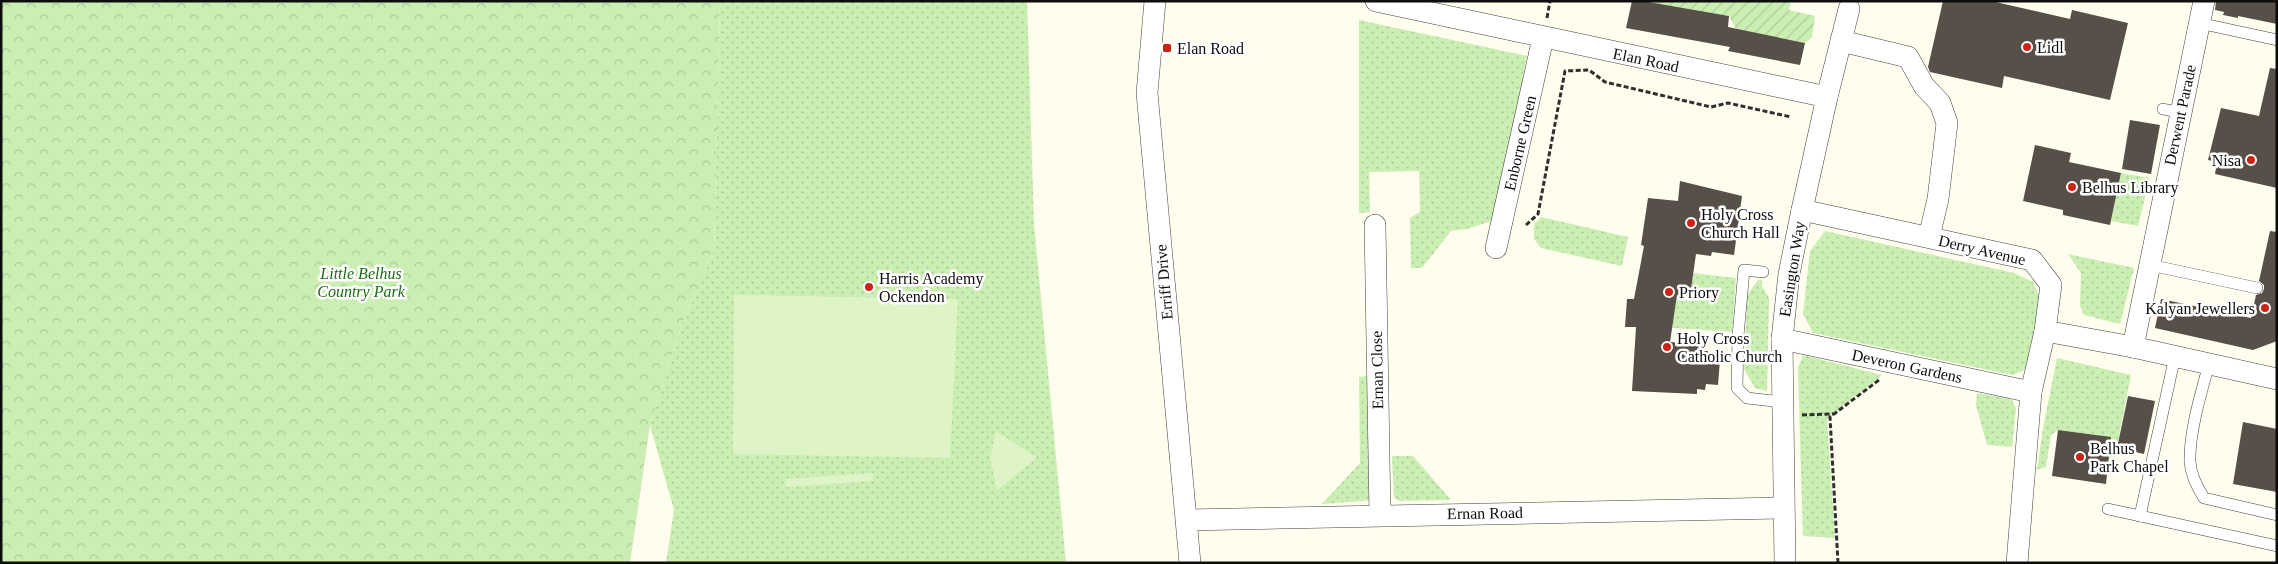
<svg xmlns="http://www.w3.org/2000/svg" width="2278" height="564" viewBox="0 0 2278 564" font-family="Georgia,serif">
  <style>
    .grass { fill: url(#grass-dots) }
    .park { fill: url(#park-crowns) }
    .garden { fill: url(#garden-furrows) }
    .pitch { fill: #dff4c6 }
    .building { fill: #575048 }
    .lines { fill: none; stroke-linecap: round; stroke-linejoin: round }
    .service-casing { stroke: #404040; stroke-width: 12 }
    .minor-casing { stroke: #404040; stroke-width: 22 }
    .path { stroke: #2f2f2f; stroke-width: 3; stroke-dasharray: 5 2.5; stroke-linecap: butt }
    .service { stroke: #fff; stroke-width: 11 }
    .minor { stroke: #fff; stroke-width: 21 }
    .poi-dot { fill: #cb2318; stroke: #fff; stroke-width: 2 }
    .labels { text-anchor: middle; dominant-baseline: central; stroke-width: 5; stroke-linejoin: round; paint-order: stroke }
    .poi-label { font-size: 16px; fill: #0d0d0d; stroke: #fff; text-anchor: start }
    .street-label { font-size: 16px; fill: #0d0d0d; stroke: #fff }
    .park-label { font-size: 16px; font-style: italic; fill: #1f6b17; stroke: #fff }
  </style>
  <defs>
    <pattern id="grass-dots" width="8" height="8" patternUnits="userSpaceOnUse" patternTransform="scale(1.25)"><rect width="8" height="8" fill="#cbeeb3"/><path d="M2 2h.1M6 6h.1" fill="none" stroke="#adcb99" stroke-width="1.8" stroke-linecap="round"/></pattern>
    <pattern id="park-crowns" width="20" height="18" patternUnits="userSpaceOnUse" patternTransform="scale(1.25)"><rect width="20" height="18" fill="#cbeeb3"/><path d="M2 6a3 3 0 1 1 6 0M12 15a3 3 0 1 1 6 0" fill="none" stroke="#adcb99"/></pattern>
    <pattern id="garden-furrows" width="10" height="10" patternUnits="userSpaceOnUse" patternTransform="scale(1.25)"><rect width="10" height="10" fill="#cbeeb3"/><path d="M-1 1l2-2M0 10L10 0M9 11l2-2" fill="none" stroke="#adcb99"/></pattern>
  </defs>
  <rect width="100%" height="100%" fill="#fffded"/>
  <!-- grass -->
  <g class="grass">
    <polygon points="720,1 1027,1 1034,224 1066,563 666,563 674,510 650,425 682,324 714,250"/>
    <polygon points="1359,20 1527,56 1522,79 1527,88 1498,219 1467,229 1451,231 1422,268 1411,268 1410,218 1420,212 1419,171 1369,172 1370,212 1359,213"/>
    <polygon points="2121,173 2150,178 2138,226 2111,221"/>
    <polygon points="1541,217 1628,237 1622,266 1541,248 1534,239 1534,224"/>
    <polygon points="1825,231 2014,273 2033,282 2041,299 2029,368 2012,375 1813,333 1803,314 1810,251"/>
    <polygon points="2068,254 2134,268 2120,324 2084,315 2080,306 2081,273"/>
    <polygon points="1693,273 1736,278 1732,332 1660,327 1677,295 1690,296"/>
    <polygon points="1758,280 1762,280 1762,286 1769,298 1767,391 1755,388 1744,369 1747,295"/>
    <polygon points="1803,355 1882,375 1827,419 1835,538 1803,536 1798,368"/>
    <polygon points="2057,358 2131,375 2114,460 2104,459 2097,435 2058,430 2051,435 2046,467 2037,470 2043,428"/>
    <polygon points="1374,375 1377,500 1322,504 1360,463 1359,377"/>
    <polygon points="1977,393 2011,399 2016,408 2012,447 1987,445 1976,405"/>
    <polygon points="1392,456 1413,456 1451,500 1400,501 1394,498"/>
  </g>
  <!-- park -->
  <polygon class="park" points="1,1 720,1 714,250 682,324 650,425 630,563 1,563"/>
  <!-- garden -->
  <polygon class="garden" points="1643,1 1791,1 1789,10 1815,16 1812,37 1805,43 1736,29 1729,16"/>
  <!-- pitch -->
  <g class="pitch">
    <polygon points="734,295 958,299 950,458 733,454"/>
    <polygon points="996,431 1037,458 997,490 990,458"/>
    <polygon points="873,473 873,481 786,487 785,479"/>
  </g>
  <!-- building -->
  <g class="building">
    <polygon points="1632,1 1643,1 1729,16 1728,27 1805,43 1800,65 1728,51 1730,47 1626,28"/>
    <polygon points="1943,1 1991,1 2070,19 2072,10 2128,23 2110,100 2004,76 2002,88 1930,72 1928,67"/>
    <polygon points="2216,1 2277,1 2277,24 2238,16 2238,18 2223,15 2224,12 2215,10"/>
    <polygon points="2270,68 2277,69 2277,188 2215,174 2217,162 2208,160 2221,108 2259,116"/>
    <polygon points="2130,120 2160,125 2151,174 2122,169"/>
    <polygon points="2035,145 2071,153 2069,162 2121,173 2110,225 2063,215 2063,210 2023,201"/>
    <polygon points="1680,181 1742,196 1734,255 1712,252 1711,256 1696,254 1690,296 1677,295 1670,342 1699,344 1699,351 1708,351 1707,359 1720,360 1718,385 1706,384 1705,390 1697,389 1697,394 1632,391 1636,327 1625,327 1627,299 1634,299 1644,246 1641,245 1648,198 1678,201"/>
    <polygon points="2270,231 2277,232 2277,341 2253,350 2155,328 2161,299 2251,318 2256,295 2262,293 2264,289 2264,285 2259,281"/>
    <polygon points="2128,396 2155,401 2144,454 2117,448"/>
    <polygon points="2243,422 2277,429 2277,492 2233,484"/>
    <polygon points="2058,430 2111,437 2106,484 2052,476"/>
  </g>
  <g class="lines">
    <!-- service casing -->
    <g class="service-casing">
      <g id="service">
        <polyline points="2199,23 2277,40"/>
        <polyline points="2163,109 2181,113"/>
        <polyline points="2150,265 2257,288"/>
        <polyline points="1763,272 1744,270 1738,336 1737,388 1747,398 1782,402"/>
        <path d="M 2209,364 C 2201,393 2189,433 2190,462 C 2191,476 2197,487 2204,498 L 2277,515"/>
        <polyline points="2108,509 2277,546"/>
        <polyline points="2140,516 2175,356"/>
      </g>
    </g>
    <!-- minor casing -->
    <g class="minor-casing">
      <g id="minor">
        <polyline points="1155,1 1147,93 1190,563"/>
        <polyline points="1376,1 1827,97 1849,9"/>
        <polyline points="1841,41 1908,57 1924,86 1940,103 1947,123 1938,199 1929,237"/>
        <polyline points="1802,210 2032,260 2051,285 2045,331 2133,347 2277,379"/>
        <polyline points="1375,225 1380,515"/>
        <polyline points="1496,248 1543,38"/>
        <polyline points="1782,339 2031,392"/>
        <polyline points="2133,347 2204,1"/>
        <polyline points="1187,520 1783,508"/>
        <polyline points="1785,563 1782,339 1789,274 1802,210 1827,97"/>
        <polyline points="2017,563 2031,392 2045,331"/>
      </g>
    </g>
    <!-- path -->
    <g class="path">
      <polyline points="1547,18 1550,1"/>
      <polyline points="1526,225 1538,214 1565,71 1589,70 1605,82 1711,107 1728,103 1791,117"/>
      <polyline points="1802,415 1833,414"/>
      <polyline points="1838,563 1830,417 1879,380"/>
    </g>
    <!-- service -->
    <use href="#service" class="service"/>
    <!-- minor -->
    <use href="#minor" class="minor"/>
  </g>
  <!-- markers -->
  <g class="poi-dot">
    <circle cx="2027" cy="47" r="5"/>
    <rect x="1162" y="43" width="10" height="10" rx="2.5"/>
    <circle cx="2251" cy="160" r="5"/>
    <circle cx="2072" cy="187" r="5"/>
    <circle cx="1691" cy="223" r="5"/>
    <circle cx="869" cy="287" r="5"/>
    <circle cx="1669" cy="292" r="5"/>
    <circle cx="2265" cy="308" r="5"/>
    <circle cx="1667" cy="347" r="5"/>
    <circle cx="2080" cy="457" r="5"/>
  </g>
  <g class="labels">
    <!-- poi labels -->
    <g class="poi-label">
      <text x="2037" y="47">Lidl</text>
      <text x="1177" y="48">Elan Road</text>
      <text x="2241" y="160" text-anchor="end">Nisa</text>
      <text x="2082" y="187">Belhus Library</text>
      <text x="1701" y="214">Holy Cross<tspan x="1701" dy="18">Church Hall</tspan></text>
      <text x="879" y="278">Harris Academy<tspan x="879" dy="18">Ockendon</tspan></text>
      <text x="1679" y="292">Priory</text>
      <text x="2255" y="308" text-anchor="end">Kalyan Jewellers</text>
      <text x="1677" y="338">Holy Cross<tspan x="1677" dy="18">Catholic Church</tspan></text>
      <text x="2090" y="448">Belhus<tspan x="2090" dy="18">Park Chapel</tspan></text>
    </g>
    <!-- street labels -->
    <g class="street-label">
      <text transform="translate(1646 60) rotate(12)">Elan Road</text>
      <text transform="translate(2180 115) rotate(-78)">Derwent Parade</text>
      <text transform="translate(1520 143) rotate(-77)">Enborne Green</text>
      <text transform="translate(1982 250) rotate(13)">Derry Avenue</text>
      <text transform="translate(1792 269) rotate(-81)">Easington Way</text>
      <text transform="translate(1164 282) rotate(-95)">Erriff Drive</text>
      <text transform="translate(1907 366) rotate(12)">Deveron Gardens</text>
      <text transform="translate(1377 370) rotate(-91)">Ernan Close</text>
      <text transform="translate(1485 513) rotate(-1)">Ernan Road</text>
    </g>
    <!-- park labels -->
    <g class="park-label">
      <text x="361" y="273">Little Belhus<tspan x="361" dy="18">Country Park</tspan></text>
    </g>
  </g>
  <!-- border -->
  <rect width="2278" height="564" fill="none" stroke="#0d0d0d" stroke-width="5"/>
</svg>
